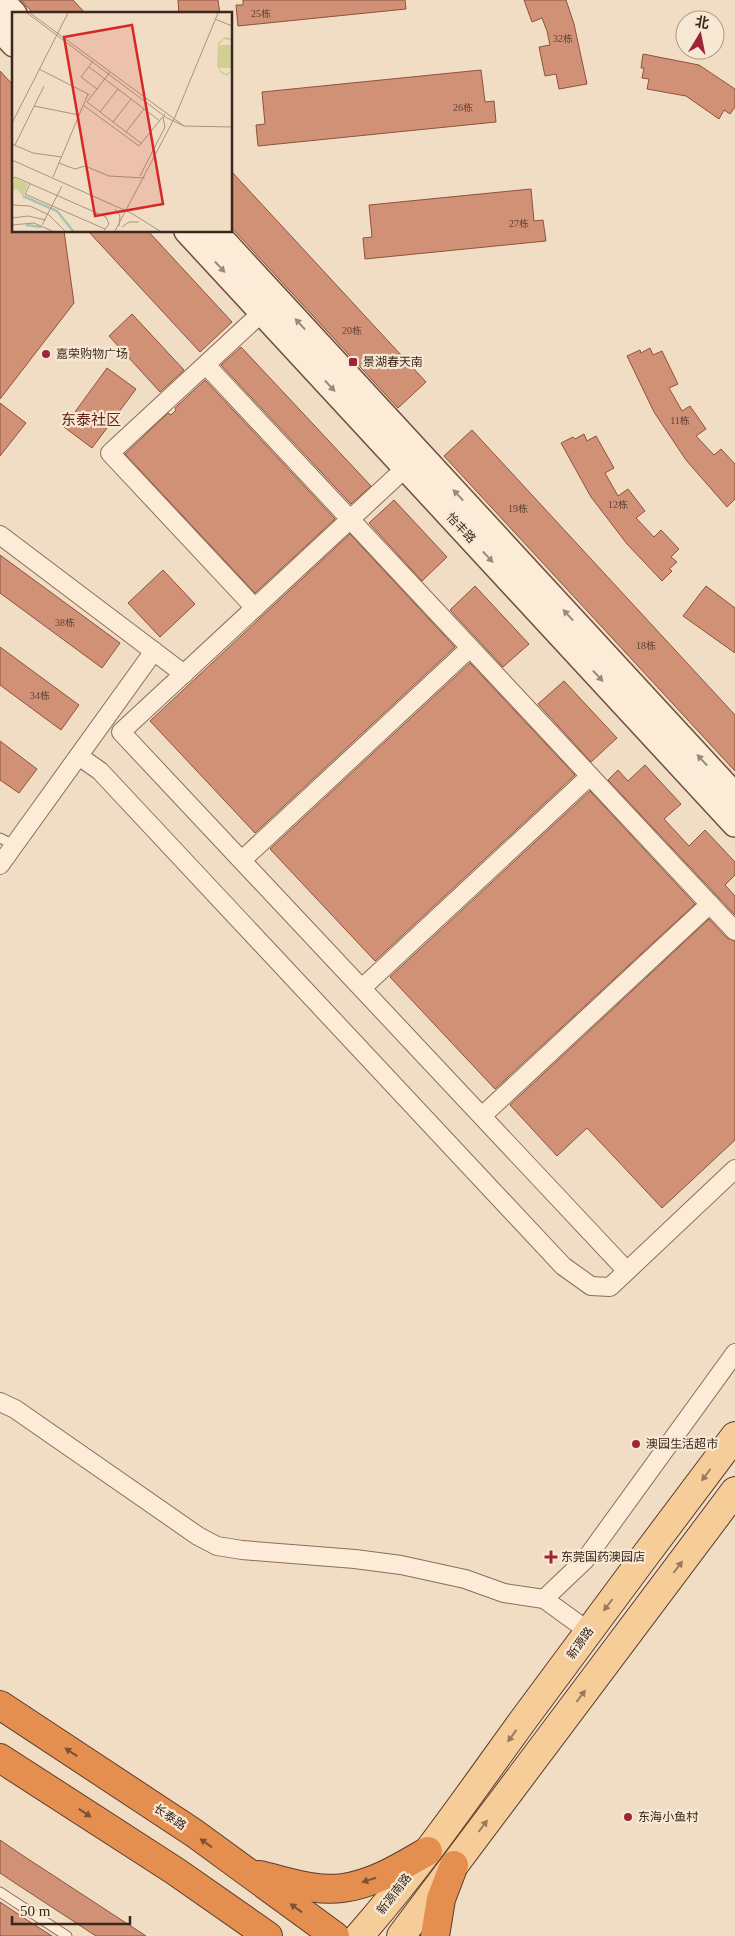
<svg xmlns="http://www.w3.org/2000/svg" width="735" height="1936" viewBox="0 0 735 1936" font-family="'Times New Roman','Noto Sans SC',serif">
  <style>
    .building { fill: #d19177; stroke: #8d523d }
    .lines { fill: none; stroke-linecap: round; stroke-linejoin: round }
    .lane-casing { stroke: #8c6d59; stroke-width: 11 }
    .street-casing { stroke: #8c6d59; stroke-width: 20 }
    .secondary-casing { stroke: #6e4e3c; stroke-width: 28 }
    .primary-casing { stroke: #5a3c2d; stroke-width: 30 }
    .highway-casing { stroke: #5a3c2d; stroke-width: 30 }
    .lane { stroke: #fbebd7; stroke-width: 9 }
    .street { stroke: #fbebd7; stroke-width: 18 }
    .secondary { stroke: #fbebd7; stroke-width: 25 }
    .primary { stroke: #f6cd99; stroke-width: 28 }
    .highway { stroke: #e48f4f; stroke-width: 28 }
    .oneway { fill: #9b8a7a }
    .oneway2 { fill: #987a5b }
    .oneway3 { fill: #7f5131 }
    .poi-dot { fill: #9f2536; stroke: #f7e8d3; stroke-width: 2 }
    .labels { text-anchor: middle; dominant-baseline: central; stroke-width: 4.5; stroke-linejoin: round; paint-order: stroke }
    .number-label { font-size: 10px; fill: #604234 }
    .poi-label { font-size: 12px; fill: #3b281d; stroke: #f7e8d3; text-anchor: start }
    .street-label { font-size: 12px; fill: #3b281d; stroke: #f7e8d3 }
    .quarter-label { font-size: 15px; fill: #6a211a; stroke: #f7e8d3 }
    .inset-river { fill: none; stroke: #a5c3b7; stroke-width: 2.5 }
    .inset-road { fill: none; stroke: #a89581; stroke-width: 1 }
    .view { fill: #d62828; fill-opacity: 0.15; stroke: #d62828; stroke-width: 2.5 }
    .inset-edge { fill: none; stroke: #3b281d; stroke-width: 2.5 }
  </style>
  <rect width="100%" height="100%" fill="#f1ddc3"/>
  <!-- building -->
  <g class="building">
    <polygon points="21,0 73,0 86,14 34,14"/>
    <polygon points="178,0 218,0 220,14 179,14"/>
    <polygon points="243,0 405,0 406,9 238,26 236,5 243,5"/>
    <polygon points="524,0 566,0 574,24 587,84 559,89 556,74 545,76 539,47 550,45 547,31 542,18 532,22"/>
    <polygon points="643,54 699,65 735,89 735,107 730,114 724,110 719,119 686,96 647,89 649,79 642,78 644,68 641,68"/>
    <polygon points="481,70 485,102 494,101 496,122 258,146 256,125 265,124 262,92"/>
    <polygon points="0,71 14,86 14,231 64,231 74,303 0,399"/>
    <polygon points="231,171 426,382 398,408 231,227"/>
    <polygon points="531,189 534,221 543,220 546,241 365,259 363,238 372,237 369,205"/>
    <polygon points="88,231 148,231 232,322 200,352"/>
    <polygon points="132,314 184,370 160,392 109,336"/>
    <polygon points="241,347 371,486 351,504 221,365"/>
    <polygon points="650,348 653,355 662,351 678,384 669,388 682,411 690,406 706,429 696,436 714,455 721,449 735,464 735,499 727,507 686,460 654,412 627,356 640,350 641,353"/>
    <polygon points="107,368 136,389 92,448 64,427"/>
    <polygon points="205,380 335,519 255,593 125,454 168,413 171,415 176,410 175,408"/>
    <polygon points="0,403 26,423 0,456"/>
    <polygon points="472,430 735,715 735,771 444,456"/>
    <polygon points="584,434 587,441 596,436 614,468 605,473 618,496 628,489 645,511 636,518 654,537 661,530 679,549 671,557 677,562 669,569 672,571 662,581 627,544 591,497 561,443 573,437 575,439"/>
    <polygon points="394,500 447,557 422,581 369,523"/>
    <polygon points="350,534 455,647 255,833 150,721"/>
    <polygon points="0,555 120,643 102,668 0,593"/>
    <polygon points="163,570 195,604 160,637 128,603"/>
    <polygon points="475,586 529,644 503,667 450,610"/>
    <polygon points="706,586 735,608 735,653 683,616"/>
    <polygon points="0,647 79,705 61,730 0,685"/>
    <polygon points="470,663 575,775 375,961 270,849"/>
    <polygon points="564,681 617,738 591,762 538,704"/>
    <polygon points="0,741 37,769 19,793 0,780"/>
    <polygon points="645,765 681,804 664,819 689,846 705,830 735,862 735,875 725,885 735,896 735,915 608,780 618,770 628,781"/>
    <polygon points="590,791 695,904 495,1089 390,977"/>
    <polygon points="709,919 727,938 735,941 735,1140 662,1208 587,1128 557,1156 510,1105"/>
    <polygon points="0,1840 22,1855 146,1936 96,1936 18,1885 0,1873"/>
    <polygon points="0,1902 30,1922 52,1936 0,1936"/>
  </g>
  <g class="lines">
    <!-- lane casing -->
    <g class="lane-casing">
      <g id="lane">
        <polyline points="0,838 14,845"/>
        <polyline points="0,1892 67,1936"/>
      </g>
    </g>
    <!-- street casing -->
    <g class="street-casing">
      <g id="street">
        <polyline points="206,365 735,931"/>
        <polyline points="414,460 121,732 627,1271"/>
        <polyline points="0,535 184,674"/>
        <polyline points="255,608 110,453 270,305"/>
        <polyline points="80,757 100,771 563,1266 591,1286 610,1287 735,1169"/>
        <polyline points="242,860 470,648"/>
        <polyline points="0,865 154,651"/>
        <polyline points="362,988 590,776"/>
        <polyline points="482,1116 710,904"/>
        <polyline points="0,1402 15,1409 198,1536 217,1546 242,1550 355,1559 401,1565 465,1579 504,1593 544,1599 588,1631"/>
        <polyline points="544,1599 585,1560 735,1353"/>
      </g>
    </g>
    <!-- secondary casing -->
    <g class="secondary-casing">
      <g id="secondary">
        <polyline points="1,0 14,14"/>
        <polyline points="0,29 14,44"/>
        <polyline points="187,231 735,824"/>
        <polyline points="214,231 735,796"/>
      </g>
    </g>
    <!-- primary casing -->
    <g class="primary-casing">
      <g id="primary">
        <path d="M 359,1936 C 419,1868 471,1792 524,1719 C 594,1624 664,1530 735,1436"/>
        <polyline points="401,1936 735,1491"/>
      </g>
    </g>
    <!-- highway casing -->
    <g class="highway-casing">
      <g id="highway">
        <polyline points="0,1705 194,1833 335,1936"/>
        <polyline points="0,1758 175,1871 268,1936"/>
        <path d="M 259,1875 C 286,1881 315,1892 343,1888 C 374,1884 402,1866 428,1851"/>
        <polyline points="435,1936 441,1899 454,1865"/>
      </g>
    </g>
    <!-- lane -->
    <use href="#lane" class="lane"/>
    <!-- street -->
    <use href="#street" class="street"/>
    <!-- secondary -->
    <use href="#secondary" class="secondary"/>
    <!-- primary -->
    <use href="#primary" class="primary"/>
    <!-- highway -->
    <use href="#highway" class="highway"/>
  </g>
  <!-- one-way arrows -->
  <defs><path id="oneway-solid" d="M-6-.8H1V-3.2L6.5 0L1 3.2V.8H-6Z" transform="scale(1.25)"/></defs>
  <g class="oneway">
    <use href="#oneway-solid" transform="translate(220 267) rotate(47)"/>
    <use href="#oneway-solid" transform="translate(300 324) rotate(-133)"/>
    <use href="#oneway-solid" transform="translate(330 386) rotate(47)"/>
    <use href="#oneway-solid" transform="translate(458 495) rotate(-133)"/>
    <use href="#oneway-solid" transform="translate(488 557) rotate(47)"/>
    <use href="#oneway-solid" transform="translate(568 615) rotate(-133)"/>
    <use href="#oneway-solid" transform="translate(598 676) rotate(47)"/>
    <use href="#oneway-solid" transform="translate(702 760) rotate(-133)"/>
  </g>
  <g class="oneway2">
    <use href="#oneway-solid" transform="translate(706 1475) rotate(127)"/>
    <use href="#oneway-solid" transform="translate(678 1567) rotate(-53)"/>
    <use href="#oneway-solid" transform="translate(608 1605) rotate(127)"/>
    <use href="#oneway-solid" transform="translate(581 1696) rotate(-53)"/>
    <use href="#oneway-solid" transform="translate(512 1736) rotate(126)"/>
    <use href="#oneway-solid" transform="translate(483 1826) rotate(-53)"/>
  </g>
  <g class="oneway3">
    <use href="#oneway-solid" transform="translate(71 1752) rotate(-146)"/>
    <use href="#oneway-solid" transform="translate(85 1813) rotate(33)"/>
    <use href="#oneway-solid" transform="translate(206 1843) rotate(-144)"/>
    <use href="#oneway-solid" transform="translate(369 1880) rotate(162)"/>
    <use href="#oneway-solid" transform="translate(296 1908) rotate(-144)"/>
  </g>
  <!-- markers -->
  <g class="poi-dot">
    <circle cx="46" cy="354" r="5"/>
    <rect x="348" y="357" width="10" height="10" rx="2.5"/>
    <circle cx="636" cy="1444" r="5"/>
    <path d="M548.5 1549.5h5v5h5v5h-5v5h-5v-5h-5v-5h5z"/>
    <circle cx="628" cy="1817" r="5"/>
  </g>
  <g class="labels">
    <!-- number labels -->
    <g class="number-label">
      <text x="261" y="13">25栋</text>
      <text x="563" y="38">32栋</text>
      <text x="463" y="107">26栋</text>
      <text x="519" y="223">27栋</text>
      <text x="352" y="330">20栋</text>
      <text x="680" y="420">11栋</text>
      <text x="618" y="504">12栋</text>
      <text x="518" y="508">19栋</text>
      <text x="65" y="622">38栋</text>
      <text x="646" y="645">18栋</text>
      <text x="40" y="695">34栋</text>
    </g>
    <!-- poi labels -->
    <g class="poi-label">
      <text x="56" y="354">嘉荣购物广场</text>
      <text x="363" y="362">景湖春天南</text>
      <text x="646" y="1444">澳园生活超市</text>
      <text x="561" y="1557">东莞国药澳园店</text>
      <text x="638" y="1817">东海小鱼村</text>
    </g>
    <!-- street labels -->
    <g class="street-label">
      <text transform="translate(461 528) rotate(47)">怡丰路</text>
      <text transform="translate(580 1643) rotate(-54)">新源路</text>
      <text transform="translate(170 1817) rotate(34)">长泰路</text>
      <text transform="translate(394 1894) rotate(-52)">新源南路</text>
    </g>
    <!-- quarter labels -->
    <g class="quarter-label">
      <text x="91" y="420">东泰社区</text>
    </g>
  </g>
  <!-- overview -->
  <g transform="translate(12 12)">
    <rect width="220" height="220" fill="#f1ddc3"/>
    <path d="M 213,25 L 219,26 L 220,29 L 212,27 L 207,33 L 220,33 L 220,56 L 207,56 L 213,62 L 220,59 L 215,64 L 209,61 L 205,54 L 206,31 ZM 3,166 L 16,172 L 11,184 L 5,177 L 0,178 Z" fill="#cfcf96"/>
    <path class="inset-river" d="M 11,184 L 45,199 L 61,219M 14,213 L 29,215"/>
    <path class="inset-road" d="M 15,1 L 155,106 L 172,114 L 18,1M 203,7 L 220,14M 81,49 L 69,65 L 85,77M 77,55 L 148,109M 27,57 L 78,83M 98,60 L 75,90 L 130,132M 71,93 L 127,134 L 153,102M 22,94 L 67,103M 88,100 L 106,77M 101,110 L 119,87M 0,111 L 56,1M 172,114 L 220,115M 114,120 L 132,97M 0,132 L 21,141 L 50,145M 3,133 L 32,74M 0,148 L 119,201 L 148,219M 47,151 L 63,157 L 73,154 L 97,164 L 133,166M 128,164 L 153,115 L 151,105M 41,165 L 76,82M 0,168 L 3,165 L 94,205 L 97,212 L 92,219M 18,172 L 13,182 L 93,217M 0,193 L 18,194 L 37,203 L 53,219M 103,197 L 108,204 L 107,214M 0,206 L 16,204 L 34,208M 0,213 L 22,211 L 40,219M 30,213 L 50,174M 110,215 L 117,210 L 127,210M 103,219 L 163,105 L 206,1"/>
    <path class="view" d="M 120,13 L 151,192 L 83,204 L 52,25 Z"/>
    <rect width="220" height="220" class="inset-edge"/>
  </g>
  <!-- north arrow -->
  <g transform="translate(700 35) rotate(10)"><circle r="24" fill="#f7e8d3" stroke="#ac9b8a"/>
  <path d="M0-4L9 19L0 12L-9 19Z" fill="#9f2536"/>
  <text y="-8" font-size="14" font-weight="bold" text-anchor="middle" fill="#3b281d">北</text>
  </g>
  <!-- scale -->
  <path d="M12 1916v8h118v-8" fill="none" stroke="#3b281d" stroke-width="2.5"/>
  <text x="20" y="1916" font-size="15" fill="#3b281d" stroke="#f7e8d3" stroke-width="4" paint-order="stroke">50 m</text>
</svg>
